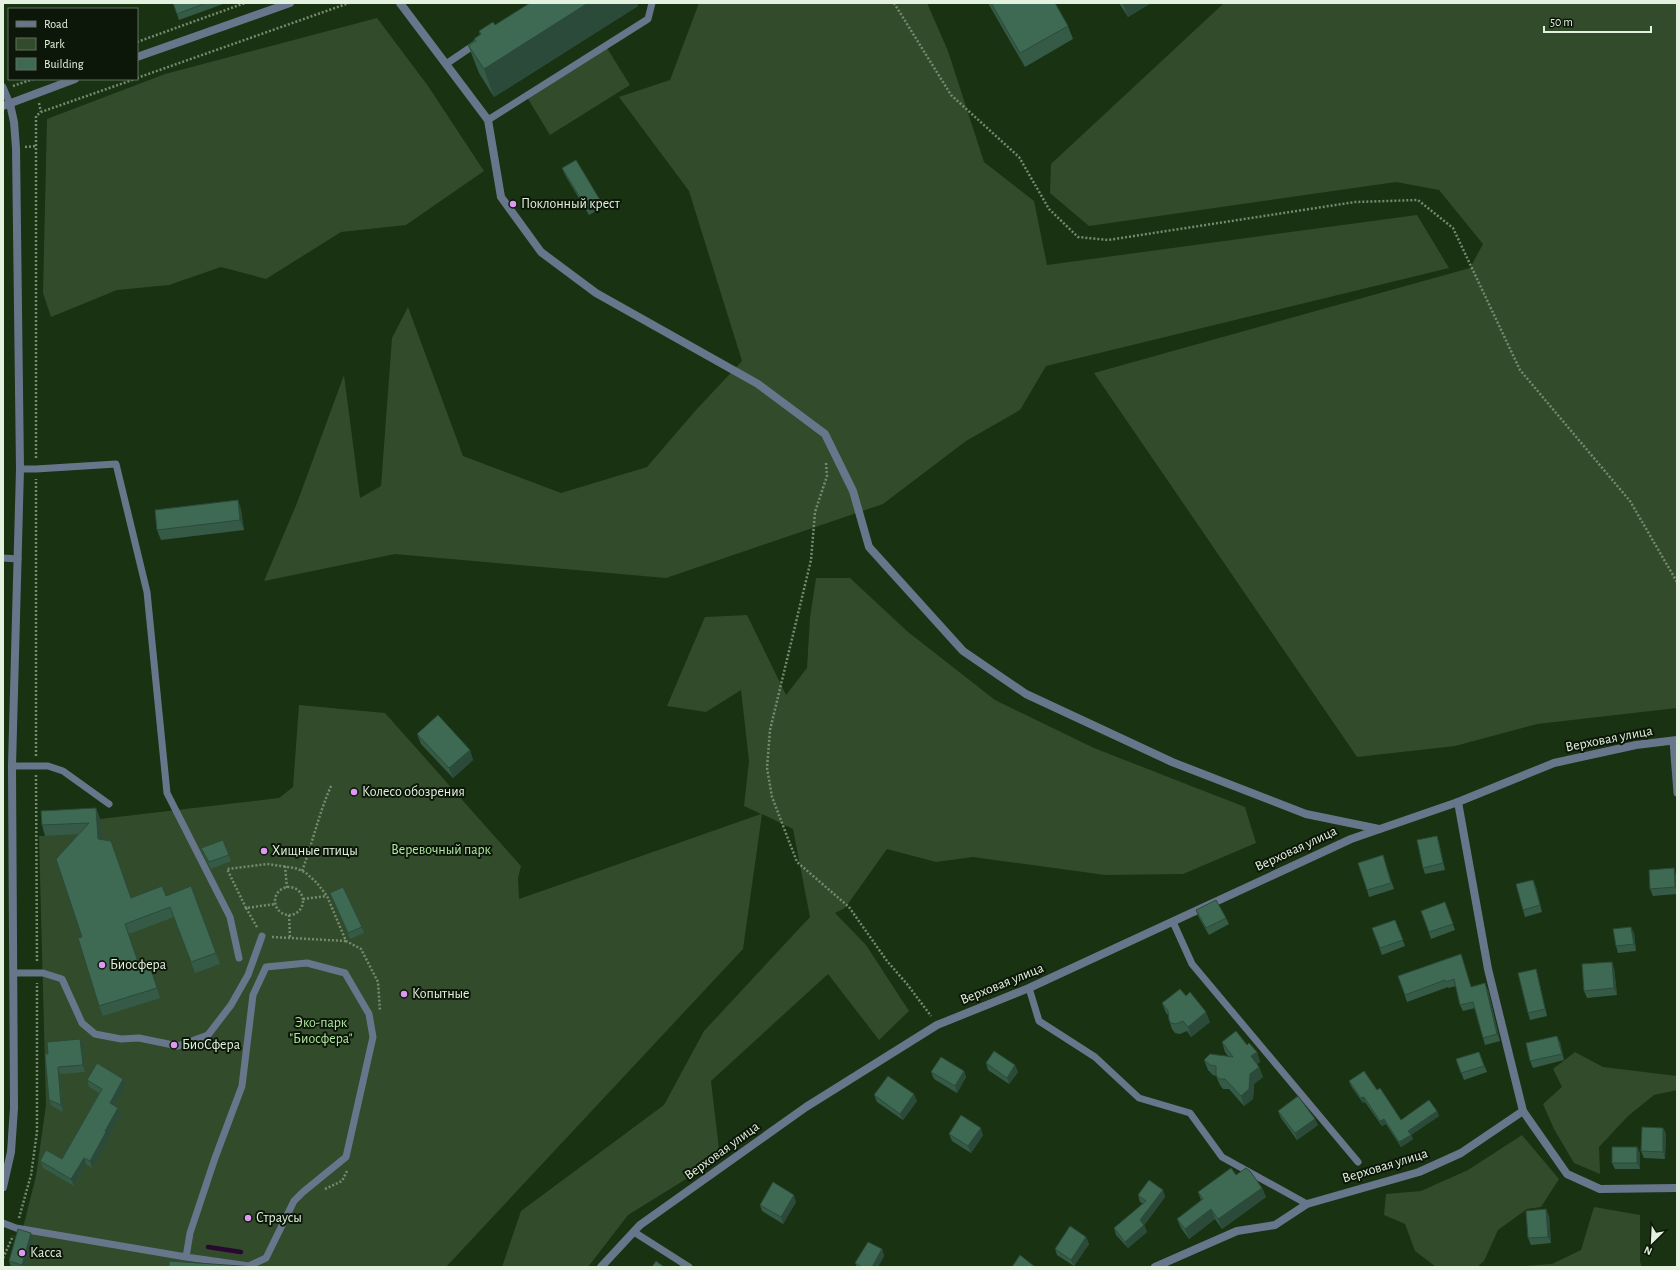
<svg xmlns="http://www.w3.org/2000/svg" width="1680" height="1270" viewBox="0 0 1680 1270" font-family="'Alegreya Sans',sans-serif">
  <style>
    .green { fill: #324b2b }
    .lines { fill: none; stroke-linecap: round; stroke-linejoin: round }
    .stream { stroke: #280730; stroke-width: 4.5 }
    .path { stroke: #768a70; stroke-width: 2.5; stroke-dasharray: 2 2; stroke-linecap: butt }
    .service { stroke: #68768c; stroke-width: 7 }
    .minor { stroke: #68768c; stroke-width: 8 }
    .wall { fill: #355b47 }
    .shaded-wall { fill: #2b4a3a }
    .building { fill: #3e6a53; stroke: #2b4a3a }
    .poi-dot { fill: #df98f1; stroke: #0c1709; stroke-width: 1.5 }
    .labels { text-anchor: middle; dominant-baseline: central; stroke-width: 4; stroke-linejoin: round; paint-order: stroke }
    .poi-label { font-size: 14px; fill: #e3f2de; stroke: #0c1709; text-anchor: start }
    .street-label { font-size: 14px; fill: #e3f2de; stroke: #0c1709 }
    .park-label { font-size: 14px; fill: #aee79f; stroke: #0c1709 }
  </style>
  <rect width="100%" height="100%" fill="#193212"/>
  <!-- green -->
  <g class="green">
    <polygon points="699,3 927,3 948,51 984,162 1034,201 1047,265 1417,215 1449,268 1046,366 1020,410 966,441 883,504 666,578 395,554 264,581 297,503 344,375 360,498 381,486 392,338 408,307 463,456 561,493 647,467 696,410 742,361 689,191 619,97 670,80"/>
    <polygon points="1224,3 1677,3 1677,708 1537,724 1455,746 1357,757 1094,373 1470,268 1483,244 1439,190 1396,182 1089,226 1050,193 1051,164"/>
    <polygon points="377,18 428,86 484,171 406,225 341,232 266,279 221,267 169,285 117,290 51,317 43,293 47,119 165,74"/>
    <polygon points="605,45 630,85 550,135 525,94"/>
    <polygon points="816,578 850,578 908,632 995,700 1094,748 1245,807 1256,843 1183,874 1105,875 973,857 936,862 887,849 845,908 835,913 866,945 909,1011 879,1040 828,974 711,1081 720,1158 628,1215 588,1267 502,1267 521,1211 664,1105 704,1031 810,917 793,829 762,814 743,949 446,1267 12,1267 23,1228 36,1176 46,1105 39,836 45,836 45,822 100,819 279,798 293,787 299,705 385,713 521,866 518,878 519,899 761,814 744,806 749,761 741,690 706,712 667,706 705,617 747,615 786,695 807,668 810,618"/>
    <polygon points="1575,1052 1603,1067 1677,1076 1677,1090 1654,1095 1628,1116 1599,1147 1600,1174 1574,1163 1554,1129 1543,1104 1562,1087 1553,1069"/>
    <polygon points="1522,1135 1559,1179 1541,1207 1527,1209 1498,1230 1484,1261 1477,1267 1436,1267 1415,1251 1405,1224 1384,1215 1386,1194 1421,1191 1468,1170"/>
    <polygon points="1594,1207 1640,1215 1640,1262 1642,1267 1508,1267 1552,1264 1581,1250"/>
  </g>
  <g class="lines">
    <!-- stream -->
    <polyline class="stream" points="208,1247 241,1252"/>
    <!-- path -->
    <g class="path">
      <polyline points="894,3 951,95 1019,157 1049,209 1078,237 1108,240 1355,202 1418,200 1453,228 1520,370 1630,501 1677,582"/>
      <polyline points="137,42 245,3"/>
      <polyline points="137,78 349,3"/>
      <polyline points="13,86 33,79"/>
      <polyline points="39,103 41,112"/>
      <polyline points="25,147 37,146"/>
      <polyline points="36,458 36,116 41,112 135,79"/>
      <polyline points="826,463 827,476 815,512 811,560 770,730 767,768 772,797 797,862 849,907 887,961 907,984 931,1016"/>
      <polyline points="36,756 36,479"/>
      <polyline points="36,775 37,962"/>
      <polyline points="285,866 287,888"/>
      <path d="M 302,871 C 313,842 319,812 332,784"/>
      <circle cx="289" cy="901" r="14"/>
      <polyline points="303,899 326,896"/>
      <polyline points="246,908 227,869 267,864 295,868 305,872 317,883 327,896 346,941 361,949 378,982 380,1011"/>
      <polyline points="289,915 290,937"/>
      <polyline points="257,927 246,908 275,904"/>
      <polyline points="272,937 346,941"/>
      <polyline points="325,1189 342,1181 347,1171"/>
      <polyline points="19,1218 31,1175 37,1132 37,983"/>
      <polyline points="3,1258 13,1236"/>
    </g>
    <!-- service -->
    <g class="service">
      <polyline points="446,64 477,43"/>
      <polyline points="3,87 10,104"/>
      <polyline points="488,120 648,19 652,3"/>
      <polyline points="20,469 36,469 116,464 147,592 167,793 230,917 239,958"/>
      <polyline points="3,558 18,559"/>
      <polyline points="1673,741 1677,793"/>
      <polyline points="12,766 48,766 63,771 109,804"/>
      <polyline points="1173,922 1192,964 1358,1162"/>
      <polyline points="14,973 43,973 62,979 82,1023 95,1034 121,1039 139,1038 178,1046 208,1035 231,1005 248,975 262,936"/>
      <polyline points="1029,988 1039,1021 1095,1057 1139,1098 1190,1113 1222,1157 1307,1204"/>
      <polyline points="3,1223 16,1228 186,1257 249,1266 266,1258 294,1201 303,1192 346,1157 373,1037 369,1014 345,973 307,963 266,967 253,995 242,1086 215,1158 190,1233 186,1257"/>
      <polyline points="634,1232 689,1267"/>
    </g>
    <!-- minor -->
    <g class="minor">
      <polyline points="400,3 488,120 501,197 541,252 596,293 758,384 825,434 853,491 869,547 963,651 1026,694 1172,762 1306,814 1379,829"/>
      <polyline points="137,57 290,3"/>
      <polyline points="3,106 75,79"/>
      <polyline points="1523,1111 1567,1174 1600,1189 1677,1188"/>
      <polyline points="3,1187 11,1152 14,1108 12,766 20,469 16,148 14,122 10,104"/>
      <polyline points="601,1267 640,1225 806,1107 937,1025 1029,988 1351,839 1458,802 1554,763 1636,745 1677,740"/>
      <polyline points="1155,1267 1237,1231 1275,1225 1307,1204 1419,1172 1461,1153 1523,1111 1488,969 1458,802"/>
    </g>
  </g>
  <!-- wall -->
  <g class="wall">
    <polygon points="173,3 226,3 179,20"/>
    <polygon points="530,3 637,3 638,6 494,97 479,73 468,45 475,41 474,39 480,35 479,31 495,25"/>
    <polygon points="988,3 1055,3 1068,26 1073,39 1025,67"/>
    <polygon points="1119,3 1151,3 1128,17"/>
    <polygon points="562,168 600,200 603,207 589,215 565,175"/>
    <polygon points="238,500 241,510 244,530 161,540 157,530"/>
    <polygon points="417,734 470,750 473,760 453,778 421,744"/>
    <polygon points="96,808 100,819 101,839 131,898 166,896 216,953 220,964 195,973 174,917 129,934 140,968 150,966 160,998 103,1016 99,1006 82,937 79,834 45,836 42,825"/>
    <polygon points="1437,836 1439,842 1445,870 1425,874 1423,868"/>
    <polygon points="223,840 231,861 211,869 204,855 201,848"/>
    <polygon points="1385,862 1394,889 1369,897 1367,890"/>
    <polygon points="1676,875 1677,894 1653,896 1650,889"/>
    <polygon points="1533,880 1536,887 1542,912 1525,917 1523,910"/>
    <polygon points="330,893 362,927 364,933 350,939"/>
    <polygon points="1445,902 1455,930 1431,939 1421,911"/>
    <polygon points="1196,910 1226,918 1229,924 1209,935 1198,916"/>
    <polygon points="1395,920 1405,946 1382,955 1372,928"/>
    <polygon points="1634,933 1636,951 1618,953 1616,946"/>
    <polygon points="1461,954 1471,987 1488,990 1500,1041 1485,1045 1475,1008 1463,1011 1460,1005 1456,986 1448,988 1448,987 1407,1002 1398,976"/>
    <polygon points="1614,968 1617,995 1587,998 1584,991"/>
    <polygon points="1536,969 1538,976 1547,1016 1530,1020 1528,1013"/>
    <polygon points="1186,996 1210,1022 1191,1037 1187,1031 1180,1034 1175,1033 1172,1029 1169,1020 1169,1016 1166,1013 1162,1003"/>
    <polygon points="1222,1042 1247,1045 1257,1052 1260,1062 1257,1064 1259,1067 1263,1077 1254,1084 1253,1099 1244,1106 1229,1089 1223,1089 1220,1085 1216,1076 1213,1075 1208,1070 1204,1060 1229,1057 1225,1052"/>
    <polygon points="1560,1042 1564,1060 1533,1068 1530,1061"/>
    <polygon points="83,1046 85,1072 60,1074 63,1112 52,1106 49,1100 45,1054"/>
    <polygon points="1479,1052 1487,1072 1464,1080 1456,1059"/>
    <polygon points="986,1063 1018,1072 1009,1084 988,1070"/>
    <polygon points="964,1071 966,1077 957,1093 934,1079 931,1072"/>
    <polygon points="87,1080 126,1085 114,1105 121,1114 108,1137 109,1139 92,1168 86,1164 74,1186 43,1168 40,1161 62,1159 99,1093 89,1087"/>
    <polygon points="1349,1081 1377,1090 1401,1120 1437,1111 1439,1116 1411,1135 1413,1139 1401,1147 1386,1124 1382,1126 1365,1102 1363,1103 1351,1086"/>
    <polygon points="874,1095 917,1101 903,1120 877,1102"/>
    <polygon points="1278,1111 1318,1125 1297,1140 1281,1118"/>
    <polygon points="1663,1128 1666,1134 1665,1159 1644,1158 1641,1151"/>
    <polygon points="949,1134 983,1135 971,1153 952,1141"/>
    <polygon points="1637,1147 1640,1154 1640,1169 1615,1169 1612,1163"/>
    <polygon points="1262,1188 1266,1197 1222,1229 1215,1219 1189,1239 1181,1228 1177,1219 1201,1200 1198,1192"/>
    <polygon points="1163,1190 1165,1197 1144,1225 1147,1232 1128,1248 1116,1235 1114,1228 1143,1204 1140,1202 1138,1195"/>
    <polygon points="796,1202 783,1224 762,1211 760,1205"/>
    <polygon points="1549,1216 1551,1243 1531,1245 1528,1238"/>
    <polygon points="1086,1237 1089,1244 1074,1266 1057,1255 1055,1249"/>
    <polygon points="33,1240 25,1267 11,1267 9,1261"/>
    <polygon points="882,1249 884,1256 878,1267 857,1267 855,1263"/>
  </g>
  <!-- shaded-wall -->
  <g class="shaded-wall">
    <polygon points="588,3 637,3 638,6 494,97 484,69"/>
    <polygon points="1125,3 1151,3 1128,17 1123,4"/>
    <polygon points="238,500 241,510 244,530 240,520"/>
    <polygon points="470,750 473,760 453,778 449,768"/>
    <polygon points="96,808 100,819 102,850 98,839"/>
    <polygon points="1437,836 1439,842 1445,870 1443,863"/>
    <polygon points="1674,868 1676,875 1677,892 1675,887"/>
    <polygon points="1533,880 1536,887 1542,912 1540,905"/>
    <polygon points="125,924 129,934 144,979 140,968"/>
    <polygon points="1631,927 1634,933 1636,951 1634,944"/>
    <polygon points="1612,962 1614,968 1617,995 1614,988"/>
    <polygon points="1536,969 1538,976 1547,1016 1545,1009"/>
    <polygon points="1485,983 1488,990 1500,1041 1497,1034"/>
    <polygon points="1206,1012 1210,1022 1191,1037 1188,1027"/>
    <polygon points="1557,1036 1560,1042 1564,1060 1562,1054"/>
    <polygon points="80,1039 83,1046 85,1072 83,1065"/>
    <polygon points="1257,1052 1260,1062 1254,1066 1251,1056"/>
    <polygon points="1015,1065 1018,1072 1009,1084 1007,1078"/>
    <polygon points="58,1067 60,1074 63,1112 61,1105"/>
    <polygon points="1259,1067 1263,1077 1254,1084 1253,1099 1244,1106 1241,1096 1250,1074"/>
    <polygon points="964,1071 966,1077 957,1093 955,1086"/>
    <polygon points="123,1079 126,1085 112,1109 110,1103"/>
    <polygon points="914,1094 917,1101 903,1120 900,1114"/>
    <polygon points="1364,1097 1365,1102 1363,1103 1361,1098"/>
    <polygon points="118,1108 121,1114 108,1137 109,1139 92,1168 90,1161 105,1131"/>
    <polygon points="1437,1111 1439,1116 1411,1135 1413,1139 1401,1147 1399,1142 1408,1131"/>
    <polygon points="1315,1119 1318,1125 1297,1140 1295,1133"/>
    <polygon points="1384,1119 1386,1124 1382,1126 1380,1121"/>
    <polygon points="981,1128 983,1135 971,1153 968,1146"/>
    <polygon points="1663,1128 1666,1134 1665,1159 1663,1152"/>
    <polygon points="1637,1147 1640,1154 1640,1169 1637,1163"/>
    <polygon points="84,1158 86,1164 74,1186 71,1179"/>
    <polygon points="1262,1188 1266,1197 1222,1229 1218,1219"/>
    <polygon points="1163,1190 1165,1197 1143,1227 1144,1225 1147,1232 1128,1248 1125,1242 1140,1220"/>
    <polygon points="794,1195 796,1202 783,1224 781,1217"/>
    <polygon points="1211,1209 1215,1219 1189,1239 1185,1229"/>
    <polygon points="1546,1209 1549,1216 1551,1243 1548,1237"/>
    <polygon points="31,1233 33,1240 25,1267 23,1267 22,1265"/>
    <polygon points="1086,1237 1089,1244 1074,1266 1071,1260"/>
    <polygon points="882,1249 884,1256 878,1267 872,1267"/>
  </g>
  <!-- building -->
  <g class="building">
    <polygon points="173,3 206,3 177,14"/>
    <polygon points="530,3 588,3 484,69 468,45 476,41 474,39 481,34 479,31 493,22 495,25"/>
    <polygon points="991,3 1055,3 1068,26 1020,53"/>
    <polygon points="576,160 600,200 587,209 562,168"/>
    <polygon points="238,500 240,520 157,530 155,510"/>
    <polygon points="438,715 470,750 449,768 417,734"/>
    <polygon points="96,808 98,839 111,841 131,898 162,886 166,896 191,886 216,953 191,962 170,907 125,924 140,968 150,966 157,988 99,1006 78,938 82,937 56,859 89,823 42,825 41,811"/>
    <polygon points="1437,836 1443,863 1423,868 1417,840"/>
    <polygon points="223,840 229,855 209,862 201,848"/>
    <polygon points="1383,855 1391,883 1367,890 1358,863"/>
    <polygon points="1674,868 1675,887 1650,889 1649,870"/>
    <polygon points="1533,880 1540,905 1523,910 1516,884"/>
    <polygon points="343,887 362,927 348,933 330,893"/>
    <polygon points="1216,900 1226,918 1206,928 1196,910"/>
    <polygon points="1445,902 1453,924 1429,932 1421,911"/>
    <polygon points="1395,920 1403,940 1380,948 1372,928"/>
    <polygon points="1631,927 1634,944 1616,946 1613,929"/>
    <polygon points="1461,954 1471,987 1485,983 1497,1034 1483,1038 1473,1002 1460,1005 1454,979 1446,982 1445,980 1405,995 1398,976"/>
    <polygon points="1612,962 1614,988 1584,991 1582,964"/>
    <polygon points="1536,969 1545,1009 1528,1013 1518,973"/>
    <polygon points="1180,989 1186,996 1190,992 1206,1012 1188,1027 1183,1021 1176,1024 1171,1023 1169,1020 1168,1011 1162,1003"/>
    <polygon points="1236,1031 1247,1045 1249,1043 1257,1052 1251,1056 1259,1067 1250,1074 1249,1089 1241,1096 1225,1079 1219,1079 1216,1075 1216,1066 1210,1065 1204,1060 1210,1054 1233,1057 1222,1042"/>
    <polygon points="1557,1036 1562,1054 1530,1061 1526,1043"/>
    <polygon points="80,1039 83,1065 58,1067 61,1105 49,1100 45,1054 48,1054 47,1042"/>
    <polygon points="994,1051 1015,1065 1007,1078 986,1063"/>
    <polygon points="1479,1052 1484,1066 1461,1073 1456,1059"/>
    <polygon points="941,1057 964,1071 955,1086 931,1072"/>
    <polygon points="97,1063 123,1079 110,1103 118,1108 105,1131 106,1132 90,1161 84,1158 71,1179 40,1161 46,1150 62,1159 102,1089 87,1080"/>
    <polygon points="1364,1071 1377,1090 1380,1088 1401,1120 1429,1100 1437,1111 1408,1131 1411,1135 1399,1142 1384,1119 1380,1121 1364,1097 1361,1098 1349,1081"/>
    <polygon points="888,1076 914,1094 900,1114 874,1095"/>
    <polygon points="1298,1096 1315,1119 1295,1133 1278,1111"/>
    <polygon points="961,1115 981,1128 968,1146 949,1134"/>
    <polygon points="1642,1127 1663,1128 1663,1152 1641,1151"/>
    <rect x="1612" y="1147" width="25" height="16"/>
    <polygon points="1231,1168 1236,1175 1246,1168 1250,1171 1262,1188 1218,1219 1211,1209 1185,1229 1177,1219 1203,1199 1198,1192"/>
    <polygon points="1149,1180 1163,1190 1140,1220 1144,1225 1125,1242 1114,1228 1146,1201 1138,1195"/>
    <polygon points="773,1182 794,1195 781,1217 760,1205"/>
    <polygon points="1546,1209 1548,1237 1528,1238 1526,1211"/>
    <polygon points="1070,1226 1086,1237 1071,1260 1055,1249"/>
    <polygon points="18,1229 31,1233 22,1265 9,1261"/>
    <polygon points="868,1242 882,1249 872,1267 862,1267 855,1263"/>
    <polygon points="1020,1255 1035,1267 1012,1267"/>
    <polygon points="169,1261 255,1267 169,1267"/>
    <polygon points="656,1261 664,1267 652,1267"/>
  </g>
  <!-- markers -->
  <g class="poi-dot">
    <circle cx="513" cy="204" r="4"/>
    <circle cx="354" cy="792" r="4"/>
    <circle cx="264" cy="851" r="4"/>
    <circle cx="102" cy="965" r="4"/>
    <circle cx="404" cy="994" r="4"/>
    <circle cx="174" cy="1045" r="4"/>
    <circle cx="248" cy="1218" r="4"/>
    <circle cx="22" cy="1253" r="4"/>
  </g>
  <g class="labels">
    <!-- poi labels -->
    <g class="poi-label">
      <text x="521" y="204">Поклонный крест</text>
      <text x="362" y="792">Колесо обозрения</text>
      <text x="272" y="851">Хищные птицы</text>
      <text x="110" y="965">Биосфера</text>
      <text x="412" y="994">Копытные</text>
      <text x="182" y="1045">БиоСфера</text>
      <text x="256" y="1218">Страусы</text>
      <text x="30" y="1253">Касса</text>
    </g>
    <!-- street labels -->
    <g class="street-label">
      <text transform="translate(1609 739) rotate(-11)">Верховая улица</text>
      <text transform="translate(1296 849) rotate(-25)">Верховая улица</text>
      <text transform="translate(1002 984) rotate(-22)">Верховая улица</text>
      <text transform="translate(722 1151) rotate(-36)">Верховая улица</text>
      <text transform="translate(1385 1166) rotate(-17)">Верховая улица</text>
    </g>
    <!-- park labels -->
    <g class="park-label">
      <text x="441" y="850">Веревочный парк</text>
      <text x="321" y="1023">Эко-парк<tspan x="321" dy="16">"Биосфера"</tspan></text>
    </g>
  </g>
  <!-- border -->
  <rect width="1680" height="1270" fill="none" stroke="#e3f2de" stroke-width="8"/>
  <!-- legend -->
  <rect x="8" y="8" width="130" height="72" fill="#0c1709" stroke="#626f5e"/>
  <rect x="16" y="21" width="20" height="6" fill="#68768c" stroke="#626f5e"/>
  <text x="44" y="28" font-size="12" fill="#e3f2de">Road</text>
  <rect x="16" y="38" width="20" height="12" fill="#324b2b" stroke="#626f5e"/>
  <text x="44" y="48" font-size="12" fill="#e3f2de">Park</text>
  <rect x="16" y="58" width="20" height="12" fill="#3e6a53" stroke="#626f5e"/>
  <text x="44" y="68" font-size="12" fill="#e3f2de">Building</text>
  <!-- north arrow -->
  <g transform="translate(1652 1242) rotate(204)" stroke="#0c1709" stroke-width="3" paint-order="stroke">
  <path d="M0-3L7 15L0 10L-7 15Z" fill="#e3f2de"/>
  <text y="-6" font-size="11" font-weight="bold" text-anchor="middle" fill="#e3f2de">N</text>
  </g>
  <!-- scale -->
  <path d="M1544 26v6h107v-6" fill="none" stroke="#e3f2de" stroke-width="2"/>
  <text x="1550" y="26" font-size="12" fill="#e3f2de" stroke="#0c1709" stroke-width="3" paint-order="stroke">50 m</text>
</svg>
